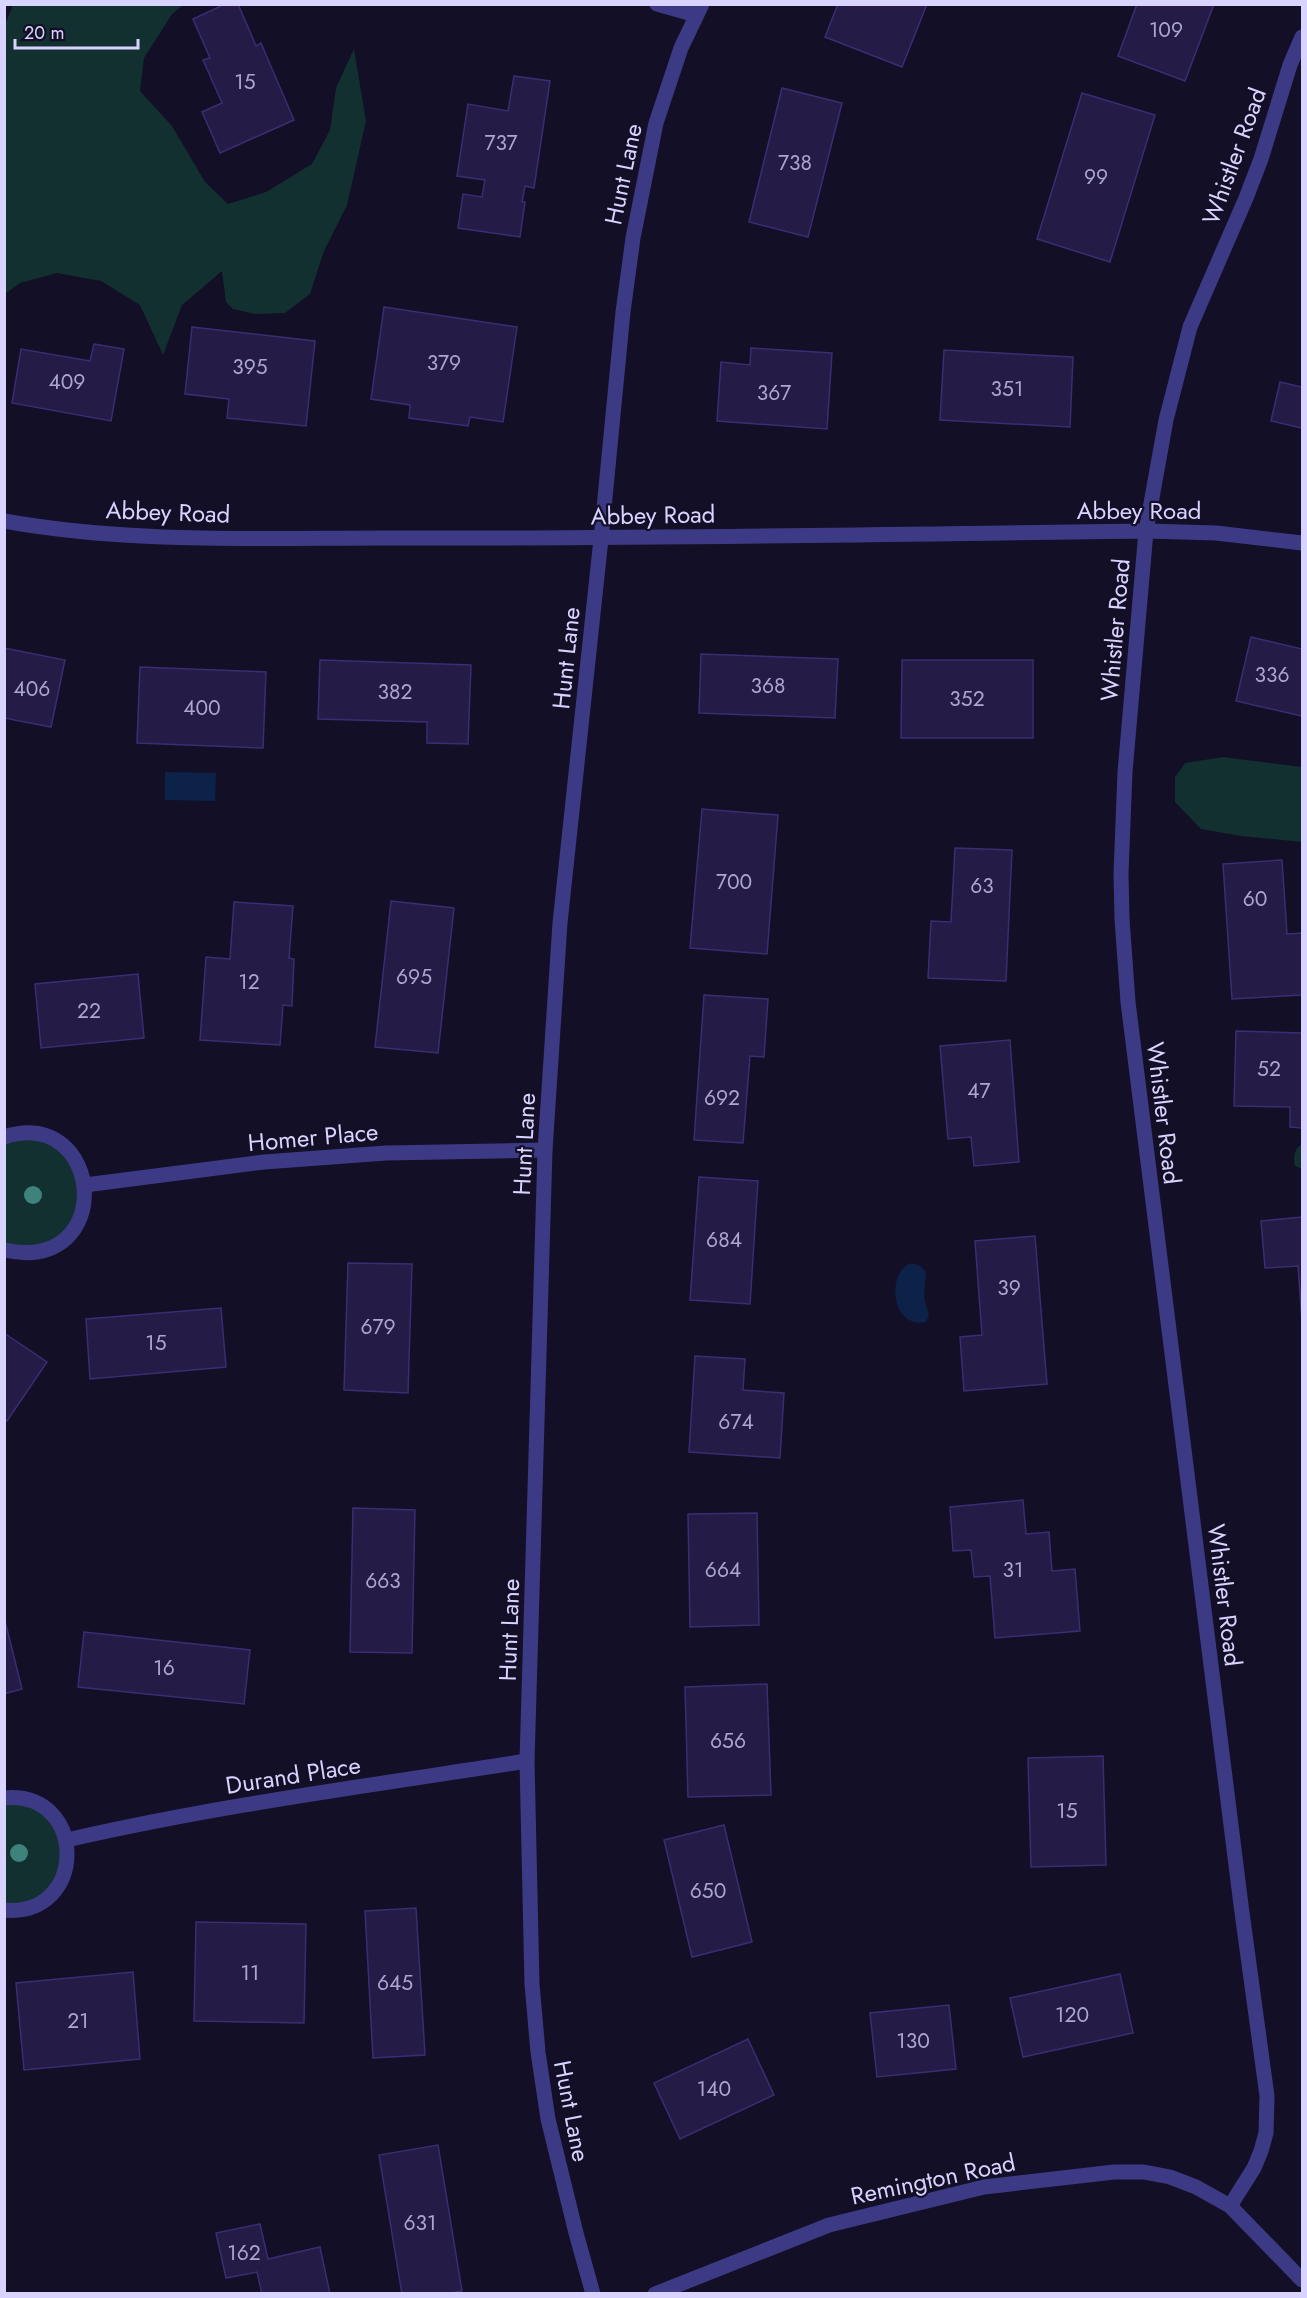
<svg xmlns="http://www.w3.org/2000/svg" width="1307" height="2298" viewBox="0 0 1307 2298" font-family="Jost,sans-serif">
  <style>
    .green { fill: #12302f }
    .water { fill: #0c2248 }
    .building { fill: #241b47; stroke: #3b2d73; stroke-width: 1.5 }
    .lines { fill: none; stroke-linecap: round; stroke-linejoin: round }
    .minor { stroke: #3d3a85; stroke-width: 15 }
    .tree { fill: #3d827b }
    .labels { text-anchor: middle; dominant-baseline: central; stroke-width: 4.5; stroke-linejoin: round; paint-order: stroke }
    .number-label { font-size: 21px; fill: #aca6d1 }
    .street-label { font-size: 24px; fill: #d9d4ff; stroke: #130f26 }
  </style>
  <rect width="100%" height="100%" fill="#130f26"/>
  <!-- green -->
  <g class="green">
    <polygon points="13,5 183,5 172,14 144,58 140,91 172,126 205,182 228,204 266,192 312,164 330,130 336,88 354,49 366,121 347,205 324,251 310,294 285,313 255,314 233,309 226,302 222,271 182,305 163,355 140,305 101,281 57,273 20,283 5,294 4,27"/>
    <polygon points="1223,757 1302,767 1302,842 1241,836 1201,829 1175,802 1175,777 1185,763"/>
    <polygon points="5,1137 54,1140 85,1185 63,1241 5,1250"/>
    <path d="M 1302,1144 L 1302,1169 L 1295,1166 C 1293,1157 1294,1149 1302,1144 Z"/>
    <polygon points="5,1798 33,1801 67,1840 52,1895 5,1910"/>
  </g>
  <!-- water -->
  <g class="water">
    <polygon points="165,772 216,773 215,801 165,800"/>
    <path d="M 912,1263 L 920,1266 L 926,1272 L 924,1297 L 929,1315 L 926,1322 C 890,1330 886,1270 912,1263 Z"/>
  </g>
  <!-- building -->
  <g class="building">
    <polygon points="225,4 238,4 256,46 261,43 294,120 220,153 202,112 222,103 203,60 210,58 193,19"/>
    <polygon points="838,4 927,4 902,67 825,37"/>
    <polygon points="1137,4 1214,4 1185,81 1118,56"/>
    <polygon points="514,76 550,81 534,188 525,186 522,202 525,202 520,237 458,228 463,194 482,197 485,180 457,176 468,104 508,111"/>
    <polygon points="782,88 842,103 808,237 749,222"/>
    <polygon points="1082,93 1155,115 1110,262 1037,239"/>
    <polygon points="384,307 517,327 503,422 470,417 468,426 409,418 410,405 371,399"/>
    <polygon points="192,327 315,341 306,426 227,418 229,399 185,394"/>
    <polygon points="94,344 124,349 111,421 12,403 21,349 90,361"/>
    <polygon points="751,348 832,353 827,429 717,421 721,362 750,365"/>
    <polygon points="944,350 1073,357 1070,427 940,420"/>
    <polygon points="1280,382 1302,387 1302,428 1271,421"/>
    <polygon points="1251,637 1302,649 1302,716 1236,701"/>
    <polygon points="4,648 65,660 51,727 4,718"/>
    <polygon points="701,654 838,659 835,718 699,713"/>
    <polygon points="320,660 471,665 468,744 427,743 427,722 318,719"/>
    <polygon points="902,660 1033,660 1033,738 901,738"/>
    <polygon points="140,667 266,672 263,748 137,743"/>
    <polygon points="702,809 778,815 767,954 690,948"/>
    <polygon points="955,848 1012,850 1006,981 928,978 931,921 951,922"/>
    <polygon points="1282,860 1287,934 1302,933 1302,995 1232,999 1223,864"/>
    <polygon points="391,901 454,908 438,1053 375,1047"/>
    <polygon points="234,902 293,906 289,958 294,959 292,1006 283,1005 280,1045 200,1040 206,957 230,959"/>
    <polygon points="138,974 144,1038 41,1048 35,984"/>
    <polygon points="704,995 768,999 764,1057 750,1056 743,1143 694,1140"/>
    <polygon points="1236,1031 1302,1033 1302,1128 1290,1127 1290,1107 1234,1106"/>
    <polygon points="1010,1040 1019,1162 974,1166 971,1137 948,1139 940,1046"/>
    <polygon points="699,1177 758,1181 750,1304 690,1300"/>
    <polygon points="1302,1217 1302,1321 1298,1266 1265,1268 1261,1221"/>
    <polygon points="1035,1236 1047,1384 964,1391 960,1337 982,1335 975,1241"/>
    <polygon points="348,1263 412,1264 408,1393 344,1390"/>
    <polygon points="221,1308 226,1367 90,1379 86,1319"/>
    <polygon points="4,1333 47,1362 7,1421 4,1419"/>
    <polygon points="695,1356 745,1359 743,1390 784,1393 780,1458 689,1452"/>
    <polygon points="1023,1500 1026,1534 1049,1532 1052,1571 1075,1569 1080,1631 995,1638 990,1576 974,1577 971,1550 953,1551 950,1507"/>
    <polygon points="353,1508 415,1510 412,1653 350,1652"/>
    <polygon points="757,1513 759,1625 690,1627 688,1514"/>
    <polygon points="4,1617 22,1689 4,1694"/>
    <polygon points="84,1632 250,1650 244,1704 78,1687"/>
    <polygon points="767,1684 771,1795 688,1797 685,1687"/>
    <polygon points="1103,1756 1106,1865 1031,1867 1028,1758"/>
    <polygon points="724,1825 752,1942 692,1957 664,1840"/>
    <polygon points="416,1908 425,2055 373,2058 365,1911"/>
    <polygon points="196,1922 306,1924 304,2023 194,2021"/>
    <polygon points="133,1972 140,2059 24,2070 16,1983"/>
    <polygon points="1120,1974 1133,2033 1023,2057 1010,1998"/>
    <polygon points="949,2005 956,2069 877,2077 870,2013"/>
    <polygon points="748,2039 774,2095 680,2139 654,2083"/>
    <polygon points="438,2145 462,2291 445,2294 402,2294 379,2155"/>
    <polygon points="260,2224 268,2259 320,2247 330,2294 262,2294 257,2272 226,2278 216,2233"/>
  </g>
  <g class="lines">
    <!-- minor -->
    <g class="minor">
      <polyline points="657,4 696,15"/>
      <path d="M 4,521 C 138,545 276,537 411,538 C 656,539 901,534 1146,531 L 1216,533 L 1302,543"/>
      <path d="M 4,1137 C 104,1105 118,1275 4,1250"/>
      <polyline points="85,1185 264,1162 386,1153 545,1150"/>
      <path d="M 4,1798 C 88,1790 88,1918 4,1910"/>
      <path d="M 67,1840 C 219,1805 374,1785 527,1761"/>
      <polyline points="1230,2206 1254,2168 1261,2151 1266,2133 1267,2096 1241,1905 1128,1002 1122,919 1121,874 1125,772 1146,531 1166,420 1190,327 1246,198 1261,159 1290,65 1302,37"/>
      <polyline points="593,2294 576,2233 548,2119 538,2052 532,1984 527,1761 545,1150 560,923 601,539 623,312 633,238 656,123 681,48 702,4"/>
      <polyline points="655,2294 829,2225 984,2187 1114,2172 1144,2172 1170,2177 1196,2187 1230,2206 1302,2280"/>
    </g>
  </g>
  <!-- trees -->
  <g class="tree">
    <circle cx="33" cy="1195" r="9"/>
    <circle cx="19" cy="1853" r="9"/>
  </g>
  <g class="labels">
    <!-- number labels -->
    <g class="number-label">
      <text x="1166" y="30">109</text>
      <text x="245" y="82">15</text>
      <text x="501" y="143">737</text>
      <text x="795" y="163">738</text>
      <text x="1096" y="177">99</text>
      <text x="444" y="363">379</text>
      <text x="250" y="367">395</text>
      <text x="67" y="382">409</text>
      <text x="1007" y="389">351</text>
      <text x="774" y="393">367</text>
      <text x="1272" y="675">336</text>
      <text x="768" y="686">368</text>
      <text x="32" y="689">406</text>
      <text x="395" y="692">382</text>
      <text x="967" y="699">352</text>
      <text x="202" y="708">400</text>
      <text x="734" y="882">700</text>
      <text x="982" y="886">63</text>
      <text x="1255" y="899">60</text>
      <text x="414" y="977">695</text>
      <text x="249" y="982">12</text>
      <text x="89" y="1011">22</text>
      <text x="1269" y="1069">52</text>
      <text x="979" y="1091">47</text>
      <text x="722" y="1098">692</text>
      <text x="724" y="1240">684</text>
      <text x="1009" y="1288">39</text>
      <text x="378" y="1327">679</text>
      <text x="156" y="1343">15</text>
      <text x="736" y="1422">674</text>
      <text x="723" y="1570">664</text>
      <text x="1013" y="1570">31</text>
      <text x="383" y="1581">663</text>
      <text x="164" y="1668">16</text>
      <text x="728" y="1741">656</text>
      <text x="1067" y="1811">15</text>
      <text x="708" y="1891">650</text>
      <text x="250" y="1973">11</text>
      <text x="395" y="1983">645</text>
      <text x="1072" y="2015">120</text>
      <text x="78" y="2021">21</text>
      <text x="913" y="2041">130</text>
      <text x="714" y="2089">140</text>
      <text x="420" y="2223">631</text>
      <text x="244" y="2253">162</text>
    </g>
    <!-- street labels -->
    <g class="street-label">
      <text transform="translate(1234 156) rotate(-70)">Whistler Road</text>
      <text transform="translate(623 174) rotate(-78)">Hunt Lane</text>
      <text x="1139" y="510">Abbey Road</text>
      <text transform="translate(168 512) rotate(2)">Abbey Road</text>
      <text transform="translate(653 515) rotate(-1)">Abbey Road</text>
      <text transform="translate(1115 630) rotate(-85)">Whistler Road</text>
      <text transform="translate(566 658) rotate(-84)">Hunt Lane</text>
      <text transform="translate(1164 1113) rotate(83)">Whistler Road</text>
      <text transform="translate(313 1137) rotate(-5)">Homer Place</text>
      <text transform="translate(524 1144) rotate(-87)">Hunt Lane</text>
      <text transform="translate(1225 1595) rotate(83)">Whistler Road</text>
      <text transform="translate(509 1630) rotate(-88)">Hunt Lane</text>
      <text transform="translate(293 1775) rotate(-9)">Durand Place</text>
      <text transform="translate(572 2111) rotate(79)">Hunt Lane</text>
      <text transform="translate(933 2179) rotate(-12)">Remington Road</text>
    </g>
  </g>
  <!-- border -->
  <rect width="1307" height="2298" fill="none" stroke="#d9d4ff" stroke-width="12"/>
  <!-- scale -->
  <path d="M15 39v9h123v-9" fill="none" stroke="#d9d4ff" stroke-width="3"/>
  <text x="24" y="39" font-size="18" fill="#d9d4ff" stroke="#130f26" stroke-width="4.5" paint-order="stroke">20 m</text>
</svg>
